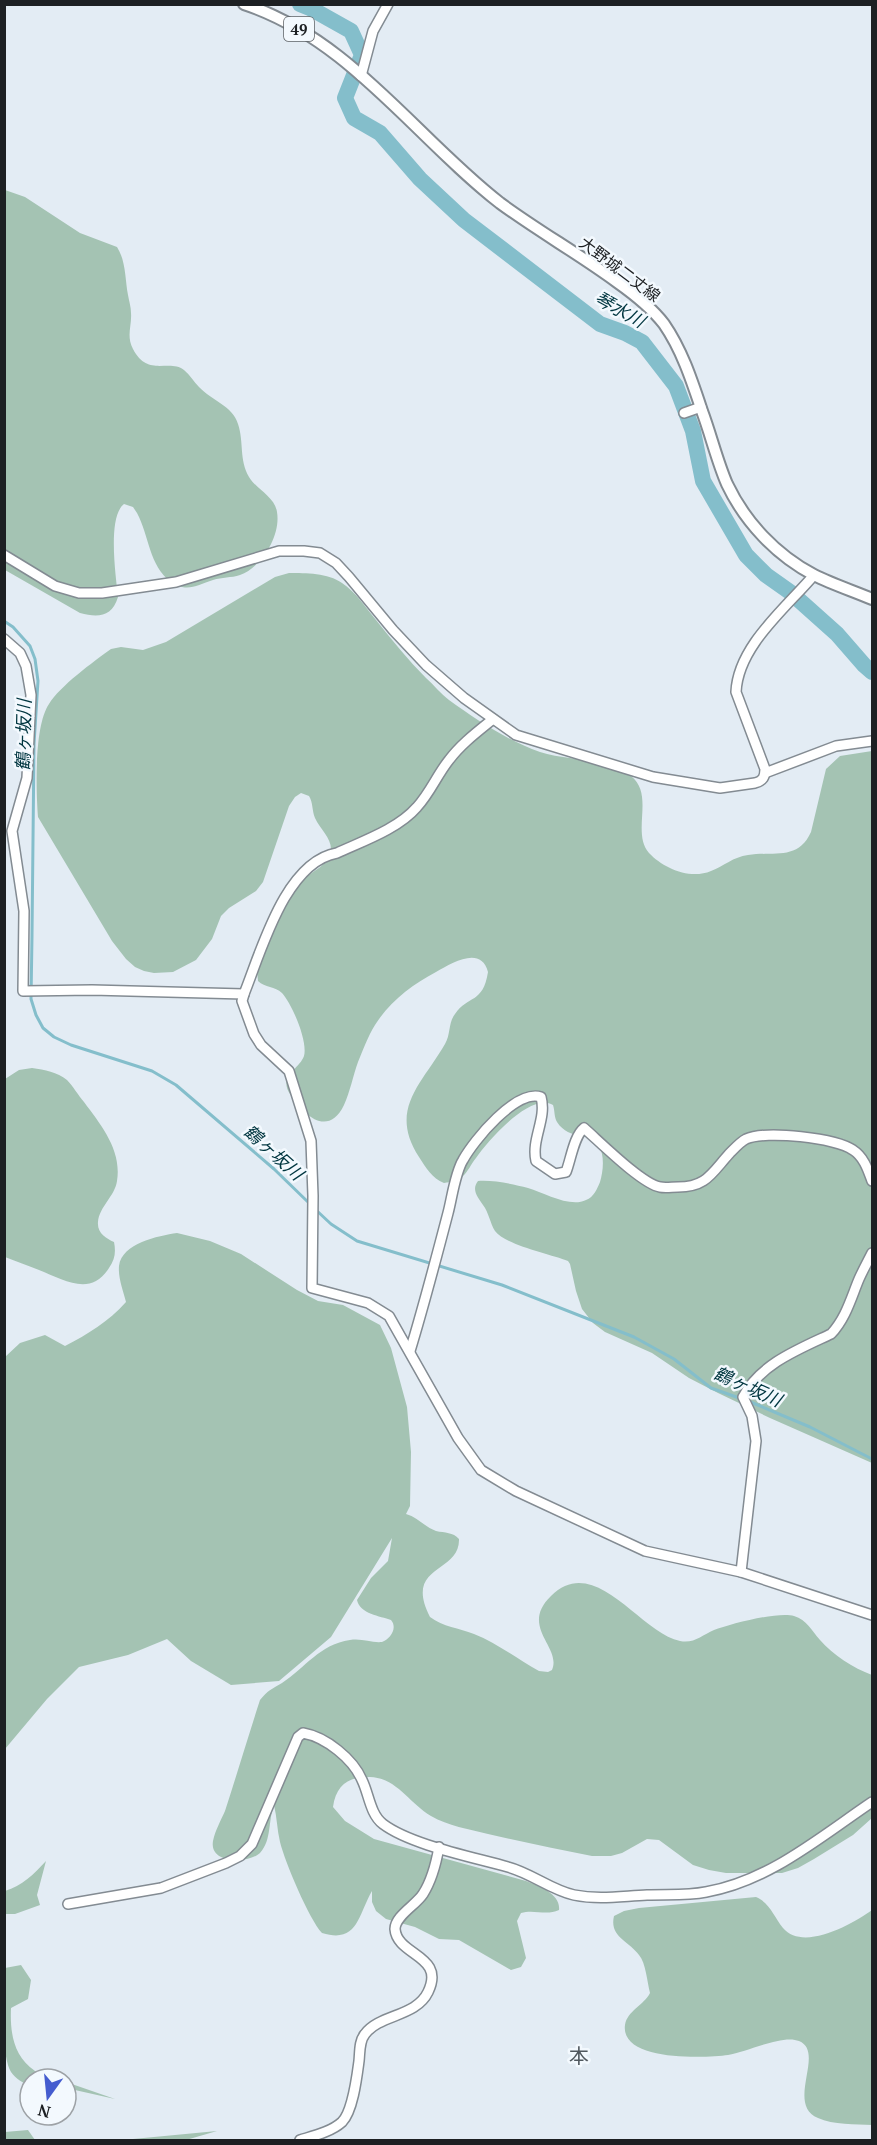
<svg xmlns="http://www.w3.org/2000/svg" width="877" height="2145" viewBox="0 0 877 2145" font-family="'PT Serif','Noto Sans JP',serif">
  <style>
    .green { fill: #a4c3b3 }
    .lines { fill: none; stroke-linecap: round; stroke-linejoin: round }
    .stream { stroke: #84becb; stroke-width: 3 }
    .river { stroke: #84becb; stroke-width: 16 }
    .minor-casing { stroke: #838b92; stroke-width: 12 }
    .major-casing { stroke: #838b92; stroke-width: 14 }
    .minor { stroke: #fff; stroke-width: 9 }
    .major { stroke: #fff; stroke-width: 10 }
    .labels { text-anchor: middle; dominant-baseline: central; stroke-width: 5; stroke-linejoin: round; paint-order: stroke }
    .shield { fill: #f3f9fe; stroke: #5d6165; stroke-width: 1.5 }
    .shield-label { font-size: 15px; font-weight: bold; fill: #1d2023 }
    .street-label { font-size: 16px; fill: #1d2023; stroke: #f3f9fe }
    .water-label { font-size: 18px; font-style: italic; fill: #003640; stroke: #f3f9fe }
    .quarter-label { font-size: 20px; fill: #50585e; stroke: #f3f9fe }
  </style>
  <rect width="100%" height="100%" fill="#e3ecf4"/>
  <!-- green -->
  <g class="green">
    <path d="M 5,190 L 25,197 L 80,233 L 117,247 C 126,261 125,279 128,295 C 129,301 131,307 131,313 C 132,326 126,336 133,349 C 148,378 169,358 184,370 C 190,375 194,382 199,387 C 211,400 233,406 238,424 C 244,442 239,460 249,477 C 257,490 275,497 277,512 C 281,535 262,567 240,575 C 231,578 222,577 213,580 C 197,585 187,593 171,582 C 149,566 149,535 137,513 L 133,507 L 124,504 C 107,517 116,577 118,597 C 112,617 98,618 80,613 L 5,570 Z"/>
    <path d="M 289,573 C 306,573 328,573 342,583 C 356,592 366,608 376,620 C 392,640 408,660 426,678 C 434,685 441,694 449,700 C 477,720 508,741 540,752 C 566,761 609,757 631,776 C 655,795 631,832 649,853 C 663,868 690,880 711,871 C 724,866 733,857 748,855 C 773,851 798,861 811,832 L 826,769 L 840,756 L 872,751 L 872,1463 L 770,1418 L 718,1393 L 689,1378 L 652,1353 L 605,1332 L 593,1323 L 582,1309 L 576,1291 L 570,1264 L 568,1261 C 550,1254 505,1245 495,1231 C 490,1223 489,1213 483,1205 C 478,1197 471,1190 478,1181 C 494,1180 513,1184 528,1188 C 545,1193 570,1208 586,1200 C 594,1197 597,1189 600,1182 C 603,1172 605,1156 599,1146 C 591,1130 570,1142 557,1122 C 554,1117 555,1111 553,1105 C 530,1092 488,1141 476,1158 C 471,1164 468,1172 462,1177 C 457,1181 451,1182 444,1183 C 432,1178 426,1168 419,1157 C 388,1109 422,1084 445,1044 C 451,1034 448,1023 455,1014 C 468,995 483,1004 488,972 C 481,945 452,963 436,972 C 412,985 390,1001 375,1025 C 368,1036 363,1050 358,1062 C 353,1076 350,1092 344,1105 C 328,1138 303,1115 290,1094 C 278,1075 299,1070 304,1056 C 308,1041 292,1004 282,993 C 275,986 265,988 258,981 L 257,971 C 269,939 279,905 303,880 C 312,871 329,865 331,851 C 332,838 320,829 315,818 C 312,811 313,802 309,796 L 301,793 L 295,797 L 289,806 L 263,882 L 256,891 L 229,908 L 221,916 L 212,939 L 196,960 L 173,972 L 154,973 L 144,971 L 135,967 L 126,959 L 112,941 L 38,817 C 36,790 34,726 49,704 C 60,686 93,662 111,649 L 121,647 L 143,650 L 166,642 L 275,577 Z"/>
    <path d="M 32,1068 C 45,1070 57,1072 67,1080 C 73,1086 78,1095 84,1102 C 101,1125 122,1150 117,1181 C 115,1196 99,1207 98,1222 C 97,1233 106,1238 114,1242 C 116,1252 115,1259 109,1268 C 91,1297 64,1280 39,1270 C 28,1266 16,1261 5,1257 L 5,1079 L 19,1070 Z"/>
    <path d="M 177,1233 L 210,1241 L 241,1254 L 297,1290 L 318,1301 L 343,1305 L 380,1325 L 391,1348 L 407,1407 L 411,1452 L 410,1506 L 406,1514 C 417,1517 425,1527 436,1531 C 445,1533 453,1532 459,1539 C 460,1574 403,1564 430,1617 C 443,1627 459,1628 474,1634 C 497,1643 517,1659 539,1671 L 548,1672 L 552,1670 C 562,1647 519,1627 551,1596 C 595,1552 640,1633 680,1641 C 694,1644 702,1635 714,1630 C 730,1624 779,1611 794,1616 C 807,1620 811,1630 820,1640 C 833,1655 853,1668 872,1675 L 872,1818 L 853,1835 L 814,1859 L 798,1868 L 782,1873 L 726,1873 L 709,1870 L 693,1865 L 659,1840 L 647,1839 L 622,1853 L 611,1856 L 592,1856 C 557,1849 522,1842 488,1834 C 469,1829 448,1826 431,1816 C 409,1803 397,1778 370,1777 C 349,1776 336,1785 333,1807 L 345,1821 L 374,1839 L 526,1881 C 539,1886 561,1894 559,1910 C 546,1916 534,1909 521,1913 L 517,1921 L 526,1958 L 521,1967 L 511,1970 L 459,1940 L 439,1939 L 415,1927 L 386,1919 L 376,1911 L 372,1902 L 372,1891 C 358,1915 358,1944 322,1933 C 309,1919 285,1862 280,1842 C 277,1830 277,1817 274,1805 C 268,1820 272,1840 260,1853 C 248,1864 209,1864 213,1841 C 215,1831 221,1820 225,1811 C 237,1774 248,1737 260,1700 C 268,1690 272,1689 282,1683 C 305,1668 320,1644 350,1640 C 362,1638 371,1643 382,1642 C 390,1639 398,1628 391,1620 C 380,1616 360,1614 357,1600 L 371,1578 L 388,1561 L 392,1538 L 331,1637 L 279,1681 L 231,1685 L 191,1661 L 167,1639 L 128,1655 L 79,1667 L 47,1699 L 5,1749 L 5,1357 L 20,1343 L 45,1335 L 65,1346 C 88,1334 108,1322 126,1302 C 123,1290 118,1278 119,1266 C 122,1243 158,1236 177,1233 Z"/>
    <path d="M 46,1861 L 37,1895 L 40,1905 L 15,1914 L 5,1914 L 5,1891 C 22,1886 34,1874 46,1861 Z"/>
    <path d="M 756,1897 C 770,1903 774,1917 783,1928 C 803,1952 853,1924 872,1910 L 872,2125 C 856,2124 833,2125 818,2118 C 785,2104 826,2052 799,2041 C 783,2034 747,2052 728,2055 C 706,2058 620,2062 625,2025 C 627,2011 644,2005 650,1993 C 647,1982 646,1963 639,1955 C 629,1941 609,1937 614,1916 L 624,1911 L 639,1908 Z"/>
    <path d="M 21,1965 L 31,1980 L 28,1999 L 11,2008 C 10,2032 13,2056 35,2071 C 41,2075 50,2077 57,2079 L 30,2079 L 30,2086 C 23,2083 16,2079 11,2072 C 0,2054 4,1991 5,1968 Z"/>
    <polygon points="66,2082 115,2099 66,2088"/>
    <polygon points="28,2130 35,2140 5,2140 5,2132"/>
    <polygon points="217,2131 186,2140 130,2140 133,2139"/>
  </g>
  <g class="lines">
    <!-- stream -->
    <g class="stream">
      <polyline points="4,621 13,627 30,646 35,659 38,681 34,744 32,936 31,999 36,1015 43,1028 54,1037 71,1045 152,1071 176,1085 274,1169 309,1203"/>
      <polyline points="316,1210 331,1224 357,1241 502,1285 634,1337 674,1359 711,1388 742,1399"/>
      <polyline points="748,1401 810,1427 872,1459"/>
    </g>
    <!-- river -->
    <polyline class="river" points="300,4 310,8 351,31 362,55 345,98 354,118 380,133 420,179 464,220 600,324 625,333 642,342 676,386 693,431 703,481 746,555 766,575 790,592 837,634 864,665 872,672"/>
    <!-- minor casing -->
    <g class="minor-casing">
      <g id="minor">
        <polyline points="361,76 373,31 388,4"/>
        <polyline points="684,413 701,407"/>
        <path d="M 4,555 L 55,586 L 79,593 L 102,593 L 176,582 L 279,551 L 304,551 L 320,553 L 336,563 L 349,577 L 393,630 L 426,665 L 464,698 L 516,735 L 653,777 L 720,788 L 755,783 C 763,781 765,777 765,769 L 736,692 C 738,646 786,608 814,575"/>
        <polyline points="4,639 20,653 26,666 31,695 27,778 12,831 24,911 23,991 92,990 244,994"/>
        <path d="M 493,719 C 477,732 461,744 449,760 C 437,775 430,793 417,807 C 398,829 363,841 337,853 C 285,862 261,952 244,994 L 242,1001 L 254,1034 L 261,1045 L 289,1071 L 311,1141 L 313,1196 L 312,1288 L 368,1303 L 389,1316 L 458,1438 L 481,1470 L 516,1491 L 645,1551 L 741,1572 L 872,1615"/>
        <polyline points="765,773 836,746 872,741"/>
        <path d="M 410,1351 C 424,1305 436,1259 448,1213 C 452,1198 455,1173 463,1160 C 474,1140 516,1089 541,1097 C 547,1119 531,1139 536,1161 L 555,1174 L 566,1172 C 571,1159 574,1136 584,1128 C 600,1142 642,1184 660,1187 C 665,1188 672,1187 678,1187 C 706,1187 711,1174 729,1154 C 734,1149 740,1142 746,1139 C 766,1130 836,1138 853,1150 C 864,1157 868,1170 872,1181"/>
        <path d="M 741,1572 L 756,1441 L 752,1416 L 743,1397 C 760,1364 799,1349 831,1334 C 846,1318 851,1298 859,1279 C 863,1270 868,1261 872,1253"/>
        <path d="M 68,1904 L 161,1888 L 226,1863 L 240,1856 L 252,1844 L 298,1737 L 303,1733 C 326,1737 353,1759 362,1780 C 369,1794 370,1814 383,1824 C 411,1845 473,1857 508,1867 C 531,1873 551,1890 574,1895 C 599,1900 622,1896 647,1895 C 667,1894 686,1896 706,1892 C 769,1881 820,1837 872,1802"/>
        <path d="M 300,2140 C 313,2136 331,2132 342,2122 C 353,2111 357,2076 359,2061 C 360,2052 359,2041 365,2034 C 380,2014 416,2017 428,1992 C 446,1955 397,1956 395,1929 C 395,1916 416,1905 423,1894 C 432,1880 436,1864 439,1847"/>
      </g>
    </g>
    <!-- major casing -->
    <g class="major-casing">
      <path id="major" d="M 244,4 C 350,39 415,137 500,203 C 538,231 579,254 617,282 C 634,294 651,307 664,324 C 682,350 692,381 702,411 C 711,435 717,461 727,484 C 745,522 776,555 814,575 C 832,584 853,591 872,599"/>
    </g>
    <!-- minor -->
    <use href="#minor" class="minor"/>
    <!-- major -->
    <use href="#major" class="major"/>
  </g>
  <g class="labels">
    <!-- shield labels -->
    <rect class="shield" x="284" y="17" width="30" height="24" rx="4.5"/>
    <g class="shield-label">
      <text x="299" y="29">49</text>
    </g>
    <!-- street labels -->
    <g class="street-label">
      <text transform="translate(620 269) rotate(37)">大野城二丈線</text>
    </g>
    <!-- water labels -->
    <g class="water-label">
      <text transform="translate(620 309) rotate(29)">琴水川</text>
      <text transform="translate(23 735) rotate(-89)">鶴ヶ坂川</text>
      <text transform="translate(274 1152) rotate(42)">鶴ヶ坂川</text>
      <text transform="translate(748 1386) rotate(24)">鶴ヶ坂川</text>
    </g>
    <!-- quarter labels -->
    <g class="quarter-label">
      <text x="579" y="2055">本</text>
    </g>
  </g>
  <!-- border -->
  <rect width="877" height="2145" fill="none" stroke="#1d2023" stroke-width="12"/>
  <!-- north arrow -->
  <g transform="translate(48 2097) rotate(195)"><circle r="28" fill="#f3f9fe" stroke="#9da2a6" stroke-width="1.5"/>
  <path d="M0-4.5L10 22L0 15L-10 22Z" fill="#445ccf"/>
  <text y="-9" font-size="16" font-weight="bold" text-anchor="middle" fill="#1d2023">N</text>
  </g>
</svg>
